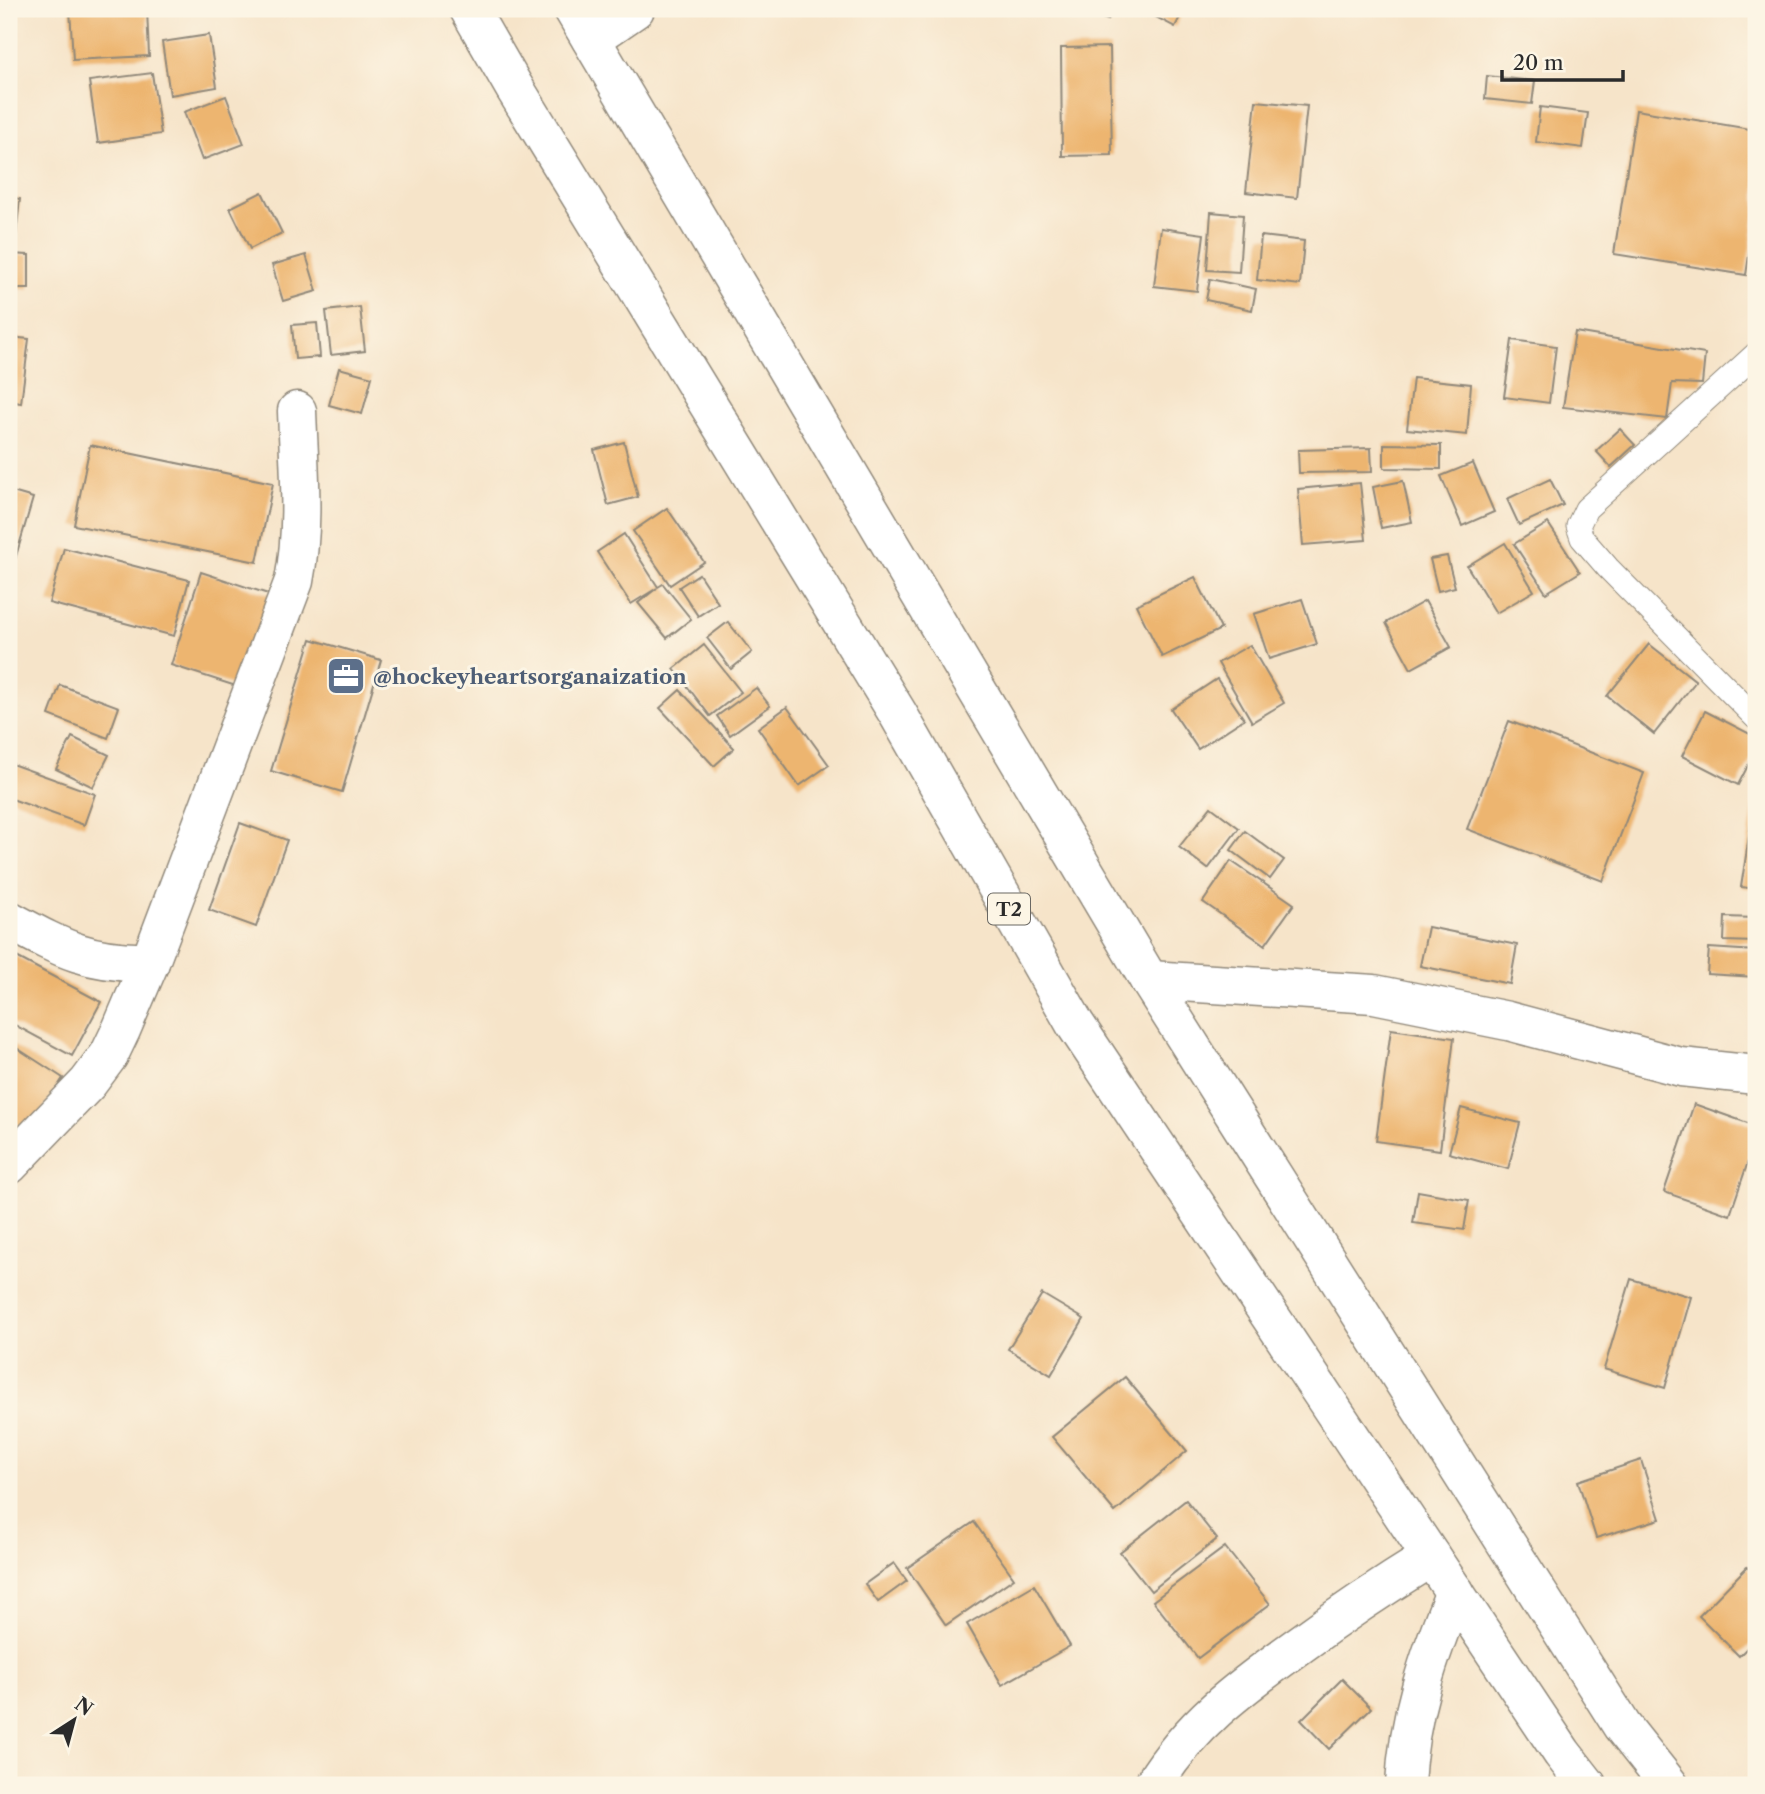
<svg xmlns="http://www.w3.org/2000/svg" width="1765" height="1794" viewBox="0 0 1765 1794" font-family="'Libre Caslon Text',serif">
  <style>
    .building { fill: #edb56f }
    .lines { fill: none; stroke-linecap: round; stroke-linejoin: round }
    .lane-casing { stroke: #90887a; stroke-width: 25 }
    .street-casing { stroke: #90887a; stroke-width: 41 }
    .highway-casing { stroke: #90887a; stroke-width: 41 }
    .lane { stroke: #fff; stroke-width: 23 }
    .street { stroke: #fff; stroke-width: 38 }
    .highway { stroke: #fff; stroke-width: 38 }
    .labels { text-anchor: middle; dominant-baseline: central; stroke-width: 6; stroke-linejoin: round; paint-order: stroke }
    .shield { fill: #fcf5e5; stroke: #6a6863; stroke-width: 2 }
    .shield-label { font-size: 19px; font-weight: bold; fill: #2b2b2b }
    .service-label { font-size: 21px; font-weight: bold; fill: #4e5e75; stroke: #fcf5e5; text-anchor: start }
  </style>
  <rect width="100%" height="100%" fill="#fcf5e5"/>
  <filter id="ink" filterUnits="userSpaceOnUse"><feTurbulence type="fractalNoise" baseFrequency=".0143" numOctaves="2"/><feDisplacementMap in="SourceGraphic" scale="14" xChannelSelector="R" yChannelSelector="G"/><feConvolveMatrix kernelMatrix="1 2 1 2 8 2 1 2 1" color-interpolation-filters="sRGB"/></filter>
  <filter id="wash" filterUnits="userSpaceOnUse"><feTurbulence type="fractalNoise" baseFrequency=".00686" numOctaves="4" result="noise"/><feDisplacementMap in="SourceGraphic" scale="28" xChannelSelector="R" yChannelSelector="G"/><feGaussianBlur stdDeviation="1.57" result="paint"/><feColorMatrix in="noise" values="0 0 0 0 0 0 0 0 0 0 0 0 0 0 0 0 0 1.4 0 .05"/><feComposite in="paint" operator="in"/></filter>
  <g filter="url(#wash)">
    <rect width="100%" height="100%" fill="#f6e4c9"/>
    <g id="blocks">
      <!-- building -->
      <g class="building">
        <polygon points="70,9 147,9 149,56 73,60"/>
        <polygon points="1075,9 1112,9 1108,20"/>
        <polygon points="1148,9 1184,9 1175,27 1146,12"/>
        <polygon points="209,35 217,87 170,95 162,42"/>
        <polygon points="1110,47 1112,155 1062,156 1061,48"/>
        <polygon points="152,73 161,134 98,143 89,81"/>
        <polygon points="1487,76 1535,81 1532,104 1485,99"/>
        <polygon points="226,96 244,144 202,160 184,112"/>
        <polygon points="1256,101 1307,106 1297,198 1246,192"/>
        <polygon points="1540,107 1588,113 1583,148 1536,142"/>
        <polygon points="1636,110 1756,130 1756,209 1746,275 1614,254"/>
        <polygon points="262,192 282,233 250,249 230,208"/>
        <polygon points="9,197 20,199 16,235 9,234"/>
        <polygon points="1211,212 1243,215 1239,272 1207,270"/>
        <polygon points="1161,228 1204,234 1197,291 1154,286"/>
        <polygon points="1261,236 1304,241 1300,285 1257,280"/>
        <polygon points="9,254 29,255 29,289 9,289"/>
        <polygon points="306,255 317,291 283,301 272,265"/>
        <polygon points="1210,279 1256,289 1252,310 1206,300"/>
        <polygon points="360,307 365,351 331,355 326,311"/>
        <polygon points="317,323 320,357 295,359 292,325"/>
        <polygon points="1575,332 1705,354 1702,384 1672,383 1667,419 1563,407"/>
        <polygon points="9,337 29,339 21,403 9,401"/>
        <polygon points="1512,340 1556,346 1549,403 1504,397"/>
        <polygon points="339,368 372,377 362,414 329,405"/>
        <polygon points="1413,378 1471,384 1467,435 1407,429"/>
        <polygon points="1620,429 1635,445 1611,467 1596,451"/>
        <polygon points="624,442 638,497 608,505 594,450"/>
        <polygon points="1384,444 1441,445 1441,469 1384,468"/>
        <polygon points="90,445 273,483 257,562 74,525"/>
        <polygon points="1371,448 1372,472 1299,473 1298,450"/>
        <polygon points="1473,463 1494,512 1462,526 1441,476"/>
        <polygon points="1550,479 1563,505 1519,525 1507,499"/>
        <polygon points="1403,481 1412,522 1381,528 1373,487"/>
        <polygon points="1360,483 1366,540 1303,545 1298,489"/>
        <polygon points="9,491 33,498 9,580"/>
        <polygon points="667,508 704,562 670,585 633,531"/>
        <polygon points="1548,523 1580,572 1546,593 1514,544"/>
        <polygon points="624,534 658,587 663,584 691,619 667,638 638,603 657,588 631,604 597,552"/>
        <polygon points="1505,543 1534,591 1496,613 1467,566"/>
        <polygon points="64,548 189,580 174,636 49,603"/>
        <polygon points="1447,556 1455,587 1438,591 1430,559"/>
        <polygon points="201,572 271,595 242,688 171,665"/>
        <polygon points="699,574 718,603 698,616 679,587"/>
        <polygon points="1195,577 1221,629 1162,657 1136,605"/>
        <polygon points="1302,599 1317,644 1269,659 1254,614"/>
        <polygon points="1425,601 1451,647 1411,669 1386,623"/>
        <polygon points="728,622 752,652 731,669 707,638"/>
        <polygon points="311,639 381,660 342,792 271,771"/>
        <polygon points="1649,644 1696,681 1654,734 1607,696"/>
        <polygon points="704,645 741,692 710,716 674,669"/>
        <polygon points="1250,645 1284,703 1252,722 1218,663"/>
        <polygon points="1217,679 1244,719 1198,749 1171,709"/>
        <polygon points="60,685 119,707 108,738 49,715"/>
        <polygon points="756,688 770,706 730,735 717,716"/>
        <polygon points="680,690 734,748 714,766 660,708"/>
        <polygon points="787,707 829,765 799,786 758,728"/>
        <polygon points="1705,711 1756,737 1756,750 1738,785 1682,756"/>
        <polygon points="1509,721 1644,773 1603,881 1467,829"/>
        <polygon points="72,737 109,755 93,787 56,769"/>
        <polygon points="9,763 95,794 84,825 9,798"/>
        <polygon points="1755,798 1756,798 1756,889 1741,887"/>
        <polygon points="1211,807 1239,828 1208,869 1179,847"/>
        <polygon points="240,823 287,840 256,927 209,910"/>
        <polygon points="1245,831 1284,860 1270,879 1231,850"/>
        <polygon points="1231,861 1294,904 1265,945 1203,902"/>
        <polygon points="1725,917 1756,918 1756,942 1724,941"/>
        <polygon points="1428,927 1517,945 1510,984 1420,966"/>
        <polygon points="1709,948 1756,951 1756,977 1707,974"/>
        <polygon points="9,953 101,1002 72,1056 9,1022"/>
        <polygon points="1391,1029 1454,1038 1440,1150 1376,1141"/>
        <polygon points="9,1043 63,1078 29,1132 9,1119"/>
        <polygon points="1694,1104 1756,1126 1756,1138 1730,1215 1664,1192"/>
        <polygon points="1461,1108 1520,1123 1508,1169 1449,1153"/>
        <polygon points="1418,1191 1469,1200 1464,1230 1413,1223"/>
        <polygon points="1631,1279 1691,1297 1665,1388 1604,1369"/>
        <polygon points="1042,1294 1084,1319 1051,1375 1008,1349"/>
        <polygon points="1125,1377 1187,1451 1115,1512 1052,1437"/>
        <polygon points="1641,1460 1660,1519 1596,1538 1578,1481"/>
        <polygon points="1186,1500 1217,1539 1151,1591 1120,1552"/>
        <polygon points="974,1522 1014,1578 946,1625 907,1568"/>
        <polygon points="1225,1547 1270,1604 1198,1658 1153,1601"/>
        <polygon points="894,1563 907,1581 878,1602 865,1584"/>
        <polygon points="1747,1567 1756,1576 1756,1639 1739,1656 1699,1616"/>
        <polygon points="1034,1585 1070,1646 1002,1685 967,1624"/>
        <polygon points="1342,1679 1371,1708 1329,1749 1301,1720"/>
      </g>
    </g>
  </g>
  <g filter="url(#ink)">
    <use href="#blocks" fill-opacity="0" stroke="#90887a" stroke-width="2"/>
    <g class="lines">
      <!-- lane casing -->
      <g class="lane-casing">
        <polyline id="lane" points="1756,354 1586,509 1578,526 1582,538 1608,568 1756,718"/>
      </g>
      <!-- street casing -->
      <g class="street-casing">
        <g id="street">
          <polyline points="591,39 635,9"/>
          <path d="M 9,920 C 61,948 89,964 150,962"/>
          <polyline points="1149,980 1374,994 1508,1021 1681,1067 1756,1075"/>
          <path d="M 9,1165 L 88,1083 L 109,1055 L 121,1030 L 150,962 L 294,581 C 305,525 299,467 297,411"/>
          <path d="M 1153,1785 C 1191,1724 1237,1690 1294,1649 C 1339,1616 1384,1586 1431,1557"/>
          <path d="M 1405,1785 C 1408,1716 1429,1655 1455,1592"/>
        </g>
      </g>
      <!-- highway casing -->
      <g class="highway-casing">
        <g id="highway">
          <polyline points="469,9 514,87 898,714 1075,1024 1562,1753 1587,1785"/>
          <polyline points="573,9 1149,980 1622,1726 1669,1785"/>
        </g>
      </g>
      <!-- lane -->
      <use href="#lane" class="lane"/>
      <!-- street -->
      <use href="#street" class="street"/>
      <!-- highway -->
      <use href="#highway" class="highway"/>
    </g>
  </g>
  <!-- icons -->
  <defs>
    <g id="office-square" transform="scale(2.0125)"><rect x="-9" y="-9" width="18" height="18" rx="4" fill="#5c6f8a" stroke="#fcf5e5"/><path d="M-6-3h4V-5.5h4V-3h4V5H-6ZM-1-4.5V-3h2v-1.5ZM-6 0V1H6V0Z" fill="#fff"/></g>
  </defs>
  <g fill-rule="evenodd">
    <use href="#office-square" x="346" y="676"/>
  </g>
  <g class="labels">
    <!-- shield labels -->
    <rect class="shield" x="988" y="893.5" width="42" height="31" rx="5"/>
    <g class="shield-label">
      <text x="1009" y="909">T2</text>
    </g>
    <!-- service labels -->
    <g class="service-label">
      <text x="373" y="676">@hockeyheartsorganaization</text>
    </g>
  </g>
  <!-- margin -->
  <rect width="1765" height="1794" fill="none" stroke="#fcf5e5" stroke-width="35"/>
  <!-- north arrow -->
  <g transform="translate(74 1720) rotate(36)" stroke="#fcf5e5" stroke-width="5" paint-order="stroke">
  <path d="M0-5L12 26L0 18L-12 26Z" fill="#2b2b2b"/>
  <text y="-10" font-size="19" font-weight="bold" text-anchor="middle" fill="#2b2b2b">N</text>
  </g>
  <!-- scale -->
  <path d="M1502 70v10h121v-10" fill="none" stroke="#2b2b2b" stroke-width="3.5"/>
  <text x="1513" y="70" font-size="21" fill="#2b2b2b" stroke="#fcf5e5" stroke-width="5" paint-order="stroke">20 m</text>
</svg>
